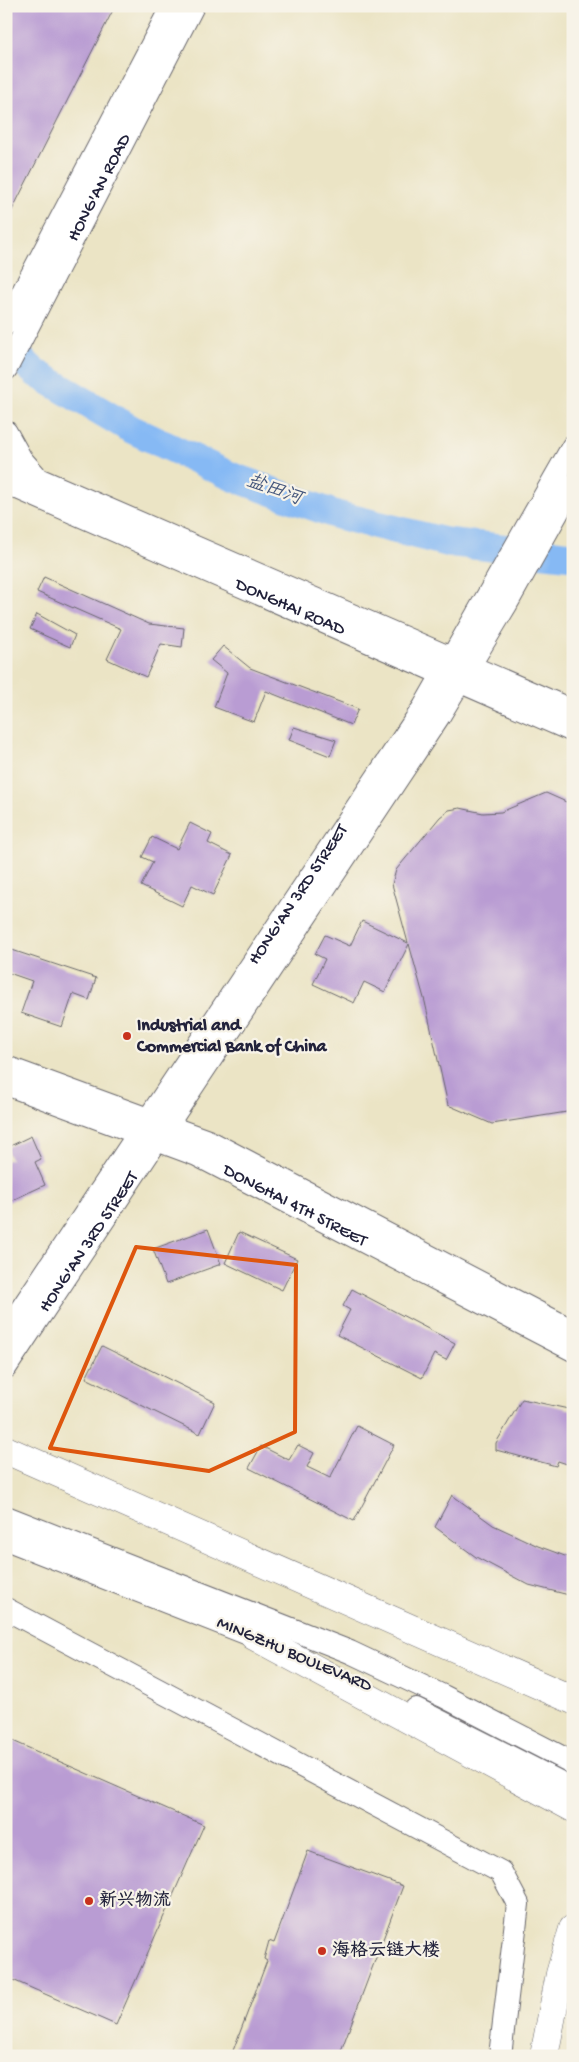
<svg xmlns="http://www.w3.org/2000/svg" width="579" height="2062" viewBox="0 0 579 2062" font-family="'Gochi Hand','LXGW WenKai TC',sans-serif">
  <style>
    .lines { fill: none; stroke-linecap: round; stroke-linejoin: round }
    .river { stroke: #86b9f4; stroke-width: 29 }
    .building { fill: #b99cd3 }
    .minor-casing { stroke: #68666b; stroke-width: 24 }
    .major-casing { stroke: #68666b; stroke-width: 29 }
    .minor { stroke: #fff; stroke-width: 22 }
    .major { stroke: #fff; stroke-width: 28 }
    .marked { fill: none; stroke: #de560e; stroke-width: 4; stroke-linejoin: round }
    .poi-dot { fill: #c8321e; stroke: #f7f3e8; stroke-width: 2 }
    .labels { text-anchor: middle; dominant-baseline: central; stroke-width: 4.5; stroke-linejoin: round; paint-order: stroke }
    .street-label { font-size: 18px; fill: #22223b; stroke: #f7f3e8 }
    .poi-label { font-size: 18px; font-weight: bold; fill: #22223b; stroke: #f7f3e8; text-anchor: start }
    .water-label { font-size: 19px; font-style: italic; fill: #45577c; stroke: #f7f3e8 }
  </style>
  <rect width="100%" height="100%" fill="#f7f3e8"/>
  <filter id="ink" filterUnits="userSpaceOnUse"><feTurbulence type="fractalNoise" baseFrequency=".02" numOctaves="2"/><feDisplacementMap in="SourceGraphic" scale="10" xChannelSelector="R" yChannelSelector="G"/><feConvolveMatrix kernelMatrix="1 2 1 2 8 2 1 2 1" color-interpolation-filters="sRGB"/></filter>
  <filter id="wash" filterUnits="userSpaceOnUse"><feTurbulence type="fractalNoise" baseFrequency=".0096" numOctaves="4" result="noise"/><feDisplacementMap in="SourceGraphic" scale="20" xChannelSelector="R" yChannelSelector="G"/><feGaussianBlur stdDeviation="1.12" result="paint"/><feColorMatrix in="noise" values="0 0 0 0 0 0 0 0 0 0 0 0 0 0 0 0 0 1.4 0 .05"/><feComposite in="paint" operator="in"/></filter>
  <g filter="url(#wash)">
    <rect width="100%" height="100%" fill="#ebe4c5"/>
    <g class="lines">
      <!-- river -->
      <polyline class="river" points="6,346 36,373 131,429 233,477 337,515 446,542 573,556"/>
    </g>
    <g id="blocks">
      <!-- building -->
      <g class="building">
        <polygon points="6,6 115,6 6,222"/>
        <polygon points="44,577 149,624 184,628 182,647 161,644 146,677 107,659 121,629 37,592"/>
        <polygon points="37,614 75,635 70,647 30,629"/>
        <polygon points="223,646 250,668 358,709 351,725 266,691 254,722 214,707 227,673 211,660"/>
        <polygon points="294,727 336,740 330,756 289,740"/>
        <polygon points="546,793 573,805 573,1111 492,1124 448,1105 425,1002 409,944 385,992 364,982 354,1003 313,984 325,959 315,954 325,935 350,946 362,921 408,943 392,884 396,870 440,817 449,810 460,808 483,813 501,812"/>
        <polygon points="190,823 212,834 208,843 232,855 213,895 192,885 182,906 141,886 153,862 142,857 152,837 177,849"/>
        <polygon points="6,948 96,978 89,1000 73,994 62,1027 21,1013 32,981 6,972"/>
        <polygon points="31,1136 41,1159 35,1162 45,1185 6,1203 6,1161 11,1159 6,1148"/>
        <polygon points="208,1229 221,1264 166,1284 153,1249"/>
        <polygon points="239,1232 297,1259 282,1290 225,1263"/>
        <polygon points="352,1289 455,1343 446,1360 434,1354 422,1378 337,1335 350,1310 343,1306"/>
        <polygon points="102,1346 215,1402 200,1434 86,1378"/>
        <polygon points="522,1399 573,1410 573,1466 558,1461 556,1466 496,1450 496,1443"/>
        <polygon points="357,1426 394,1445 354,1521 249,1468 261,1446 289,1460 298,1445 314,1453 307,1467 330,1478"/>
        <polygon points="452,1495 493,1525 538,1546 573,1559 573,1596 529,1585 476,1557 435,1527"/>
        <polygon points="6,1738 204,1825 116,2025 6,1977"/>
        <polygon points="308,1851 403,1886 339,2056 231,2056 267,1961 264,1959 269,1941 274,1943"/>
      </g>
    </g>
  </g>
  <g filter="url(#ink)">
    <use href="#blocks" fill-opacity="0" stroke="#68666b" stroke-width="1"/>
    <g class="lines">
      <!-- minor casing -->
      <g class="minor-casing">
        <g id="minor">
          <polyline points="6,324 172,6"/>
          <path id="s1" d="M 6,369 L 193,6"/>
          <polyline points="6,432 21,459 35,475"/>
          <polyline points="6,465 573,711"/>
          <path id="s2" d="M 6,483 L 573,731"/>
          <polyline points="6,1067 208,1141 573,1331"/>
          <path id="s3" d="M 6,1084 L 197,1155 L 573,1350"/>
          <path id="s4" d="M 6,1332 L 424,707 L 573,446"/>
          <path id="s5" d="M 6,1367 L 439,716 L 507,603 L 573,485"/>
          <polyline points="6,1517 350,1652 443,1696 573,1763"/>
          <polyline points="6,1539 271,1643"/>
          <polyline points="6,1609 501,1872 518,1904 500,2056"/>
          <polyline points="416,1709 573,1789"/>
        </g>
      </g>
      <!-- major casing -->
      <g class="major-casing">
        <g id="major">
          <polyline points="6,1450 573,1700"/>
          <polyline points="254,1636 573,1808"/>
          <polyline points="544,2056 560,1974 573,1929"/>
        </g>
      </g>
      <!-- minor -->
      <use href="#minor" class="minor"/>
      <!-- major -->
      <use href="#major" class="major"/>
    </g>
  </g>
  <!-- marked area -->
  <path class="marked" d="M 136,1247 L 296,1265 L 295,1432 L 209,1471 L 50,1448 Z"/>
  <!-- markers -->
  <g class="poi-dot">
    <circle cx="127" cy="1036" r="5"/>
    <circle cx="89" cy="1901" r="5"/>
    <circle cx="322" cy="1951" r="5"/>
  </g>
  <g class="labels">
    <!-- street labels -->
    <g class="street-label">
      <text stroke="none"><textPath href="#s1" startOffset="204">HONG'AN ROAD</textPath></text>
      <text stroke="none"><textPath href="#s2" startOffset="310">DONGHAI ROAD</textPath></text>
      <text stroke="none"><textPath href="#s4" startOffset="526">HONG'AN 3RD STREET</textPath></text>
      <text stroke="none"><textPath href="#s3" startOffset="314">DONGHAI 4TH STREET</textPath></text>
      <text stroke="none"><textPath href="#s5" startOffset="150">HONG'AN 3RD STREET</textPath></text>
      <text transform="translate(294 1655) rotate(23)">MINGZHU BOULEVARD</text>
    </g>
    <!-- poi labels -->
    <g class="poi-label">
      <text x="137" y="1026">Industrial and<tspan x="137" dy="21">Commercial Bank of China</tspan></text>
      <text x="99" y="1901">新兴物流</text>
      <text x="332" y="1951">海格云链大楼</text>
    </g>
    <!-- water labels -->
    <g class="water-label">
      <text transform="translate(274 491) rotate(20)">盐田河</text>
    </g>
  </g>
  <!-- margin -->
  <rect width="579" height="2062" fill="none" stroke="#f7f3e8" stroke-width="25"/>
</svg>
